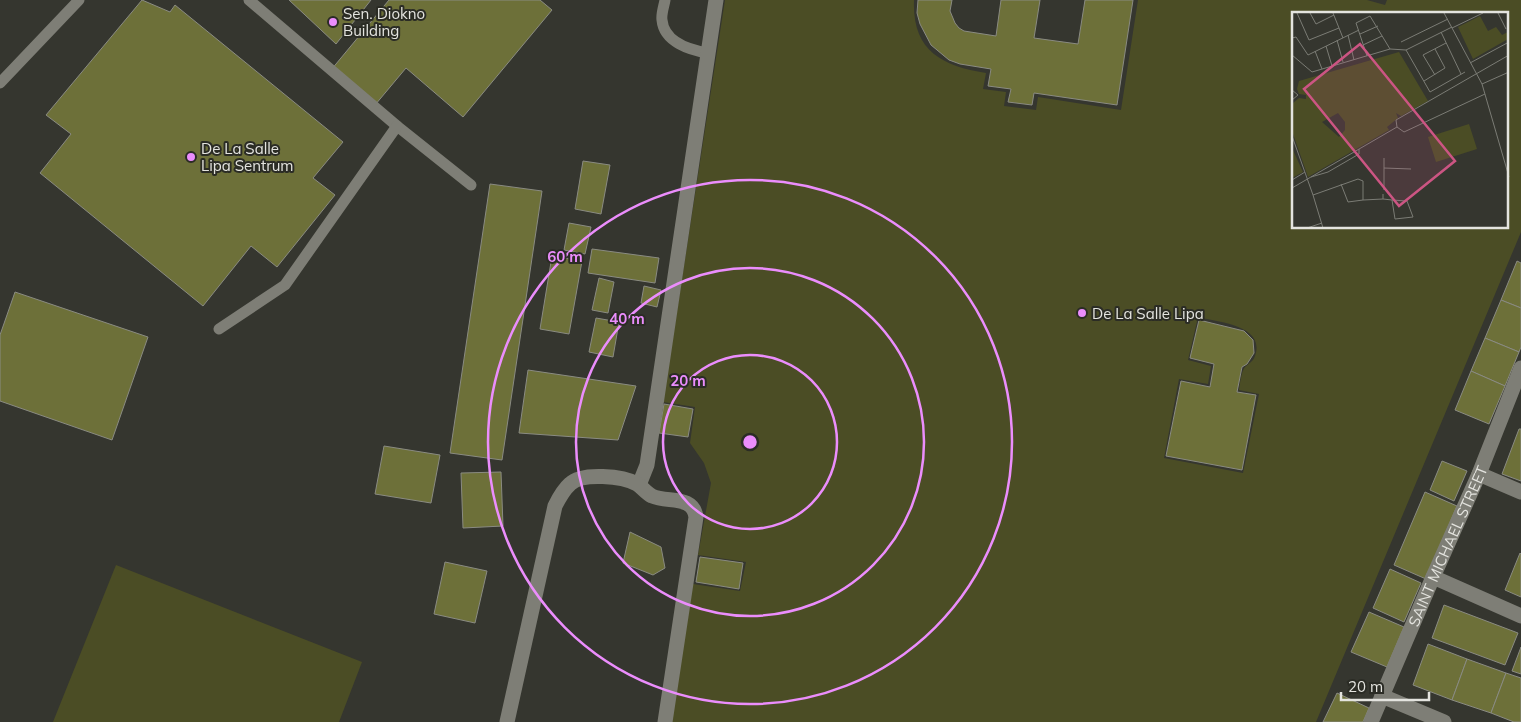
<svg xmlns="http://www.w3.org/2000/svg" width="1521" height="722" viewBox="0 0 1521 722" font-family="Mulish,sans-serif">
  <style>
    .green { fill: #4b4d25; fill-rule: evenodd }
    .building { fill: #6d7039; stroke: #8a8b82 }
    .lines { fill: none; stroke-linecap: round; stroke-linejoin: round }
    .lane { stroke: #7e7e76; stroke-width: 11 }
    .street { stroke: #7e7e76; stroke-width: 15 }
    .ring { fill: none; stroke: #eb8dfc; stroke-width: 2.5 }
    .poi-dot { fill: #eb8dfc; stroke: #2b2c25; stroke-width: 2 }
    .labels { text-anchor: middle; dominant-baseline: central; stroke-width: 4; stroke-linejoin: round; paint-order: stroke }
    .poi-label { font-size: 15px; fill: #e4e4df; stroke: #2b2c25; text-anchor: start }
    .street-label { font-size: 15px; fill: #e4e4df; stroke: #2b2c25 }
    .inset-road { fill: none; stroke: #7b7c75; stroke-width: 1 }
    .view { fill: #cc5583; fill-opacity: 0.15; stroke: #cc5583; stroke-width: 2.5 }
    .inset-edge { fill: none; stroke: #e4e4df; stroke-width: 2.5 }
    .centre { fill: #eb8dfc; stroke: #2b2c25; stroke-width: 2.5 }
    .ring-label { font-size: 15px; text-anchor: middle; font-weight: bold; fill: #eb8dfc; stroke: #2b2c25; stroke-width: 4; stroke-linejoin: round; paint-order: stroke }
  </style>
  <rect width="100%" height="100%" fill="#35362f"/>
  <!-- green -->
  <g class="green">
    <path d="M 725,0 L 914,0 C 912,50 941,66 986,73 L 983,89 L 1006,92 L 1004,106 L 1036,110 L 1038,97 L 1121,110 L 1138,0 L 1367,0 L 1385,5 L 1387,0 L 1521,0 L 1521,232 L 1316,722 L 671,722 L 693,584 L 740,591 L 746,562 L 698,555 L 711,483 L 704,463 L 690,443 L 695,407 L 663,402 ZM 1294,14 L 1507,14 L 1507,228 L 1294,228 ZM 1198,317 C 1217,322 1266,325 1255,356 C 1253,362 1249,363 1245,367 C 1241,372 1240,384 1239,390 L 1259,394 L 1243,473 L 1164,458 L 1179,379 L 1208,384 L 1211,366 L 1188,360 Z"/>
    <polygon points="116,565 362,662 339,722 53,722"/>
  </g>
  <!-- building -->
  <g class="building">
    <polygon points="142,0 170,12 175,5 343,142 313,178 335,195 277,267 251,246 203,306 40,173 71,134 46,115"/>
    <polygon points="289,0 371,0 336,44"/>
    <polygon points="389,0 540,0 552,10 463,117 406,68 375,105 331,70"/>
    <polygon points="918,0 952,0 950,11 955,23 959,28 964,31 996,36 1001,0 1040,0 1034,38 1078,44 1085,0 1133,0 1117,105 1034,93 1032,105 1008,102 1011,89 988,86 991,69 960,64 949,60 931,45 920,24 917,13"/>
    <polygon points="583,161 610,165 601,214 575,209"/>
    <polygon points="490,184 542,191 502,460 450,453"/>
    <polygon points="569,223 591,227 585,254 564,250"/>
    <polygon points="592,249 659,258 655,283 588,273"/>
    <polygon points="552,256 582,261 569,334 540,329"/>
    <polygon points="1517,261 1521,263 1521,308 1501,300"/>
    <polygon points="599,278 614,282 608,313 592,310"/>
    <polygon points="644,286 661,290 657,307 641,303"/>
    <polygon points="15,292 148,337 112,440 0,401 0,335"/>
    <polygon points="1501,300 1521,308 1521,347 1519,352 1485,338"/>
    <polygon points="596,318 619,322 613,357 589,352"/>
    <polygon points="1199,320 1244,331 1253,340 1254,353 1247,364 1242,367 1237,392 1256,395 1242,470 1166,456 1181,381 1210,387 1214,364 1190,358"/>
    <polygon points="1485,338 1519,352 1505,386 1471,371"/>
    <polygon points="528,370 636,386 618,440 519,433"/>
    <polygon points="1471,371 1505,386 1489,424 1455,410"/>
    <polygon points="664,404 693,409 688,437 659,433"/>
    <polygon points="1519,429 1521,429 1521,481 1502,474"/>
    <polygon points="384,446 440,455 431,503 375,494"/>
    <polygon points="1442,461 1467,471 1454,501 1430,490"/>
    <polygon points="501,472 503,526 463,528 461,473"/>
    <polygon points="1425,492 1457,506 1426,579 1394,565"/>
    <polygon points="630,532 661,547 665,568 653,575 623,563"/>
    <polygon points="1520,553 1521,554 1521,597 1505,590"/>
    <polygon points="700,557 743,563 739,589 696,582"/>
    <polygon points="445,562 487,571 475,623 434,614"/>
    <polygon points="1390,569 1421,583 1404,622 1373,608"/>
    <polygon points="1444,605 1518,633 1505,665 1432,638"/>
    <polygon points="1369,612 1404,627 1387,667 1351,652"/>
    <polygon points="1428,644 1467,659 1452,700 1413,685"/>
    <polygon points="1521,647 1521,674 1512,671"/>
    <polygon points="1467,659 1506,673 1491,713 1452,700"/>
    <polygon points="1506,673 1521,678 1521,722 1514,722 1491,713"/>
    <polygon points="1337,693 1369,708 1363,722 1323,722"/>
  </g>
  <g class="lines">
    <!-- lane -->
    <g class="lane">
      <polyline points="249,0 397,126 471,185"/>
      <path d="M 665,0 C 664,6 661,14 662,20 C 664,42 690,50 708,53"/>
      <polyline points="0,83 79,0"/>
      <polyline points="219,329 285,285 397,126"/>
    </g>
    <!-- street -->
    <g class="street">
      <polyline points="1479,474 1521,492"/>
      <polyline points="639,485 647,465 716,0"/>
      <polyline points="1433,577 1521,616"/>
      <polyline points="1382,696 1444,722"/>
      <path d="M 507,722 L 555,506 C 559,498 563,490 570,484 C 582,472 623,476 637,484 C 642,487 646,493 652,496 C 668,503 693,495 696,517 L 665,722"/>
      <path id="s1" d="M 1371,722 L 1433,577 L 1479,474 L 1521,368"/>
    </g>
  </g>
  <!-- distance rings -->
  <g class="ring">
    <circle cx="750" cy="442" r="87"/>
    <circle cx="750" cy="442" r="174"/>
    <circle cx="750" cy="442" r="262"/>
  </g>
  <!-- markers -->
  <g class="poi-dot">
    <circle cx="333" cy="22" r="5"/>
    <circle cx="191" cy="157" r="5"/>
    <circle cx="1082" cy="313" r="5"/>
  </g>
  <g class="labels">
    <!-- poi labels -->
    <g class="poi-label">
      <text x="343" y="13">Sen. Diokno<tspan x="343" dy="17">Building</tspan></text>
      <text x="201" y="148">De La Salle<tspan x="201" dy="17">Lipa Sentrum</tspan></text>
      <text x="1092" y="313">De La Salle Lipa</text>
    </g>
    <!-- street labels -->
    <g class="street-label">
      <text stroke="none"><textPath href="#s1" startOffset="192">SAINT MICHAEL STREET</textPath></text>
    </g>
  </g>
  <!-- overview -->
  <g transform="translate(1292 12)">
    <rect width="216" height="216" fill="#35362f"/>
    <path d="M 188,4 L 196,19 L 204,15 L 210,23 L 216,20 L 216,27 L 181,47 L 166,15 ZM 107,40 L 136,89 L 109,104 L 104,101 L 106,106 L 95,115 L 97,118 L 16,165 L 0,119 L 0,92 L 7,86 L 14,87 L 14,83 L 7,82 L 5,77 L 7,69 ZM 46,101 L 53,110 L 53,118 L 47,125 L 30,110 ZM 177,112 L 185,137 L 144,150 L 136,125 ZM 0,136 L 11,160 L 0,166 Z" fill="#4b4d25" fill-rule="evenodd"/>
    <path class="inset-road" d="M 5,1 L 17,28 L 47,16M 18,1 L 24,12 L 42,3M 41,1 L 51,26M 152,1 L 190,72 L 217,165M 206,1 L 214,17M 160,16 L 191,1M 149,20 L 169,62M 68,22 L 86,14M 56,23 L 62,48M 0,26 L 4,25 L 16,43 L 67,18M 45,28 L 51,50M 109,30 L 156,7M 71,33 L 90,24M 34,34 L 40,54M 114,38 L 138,80 L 173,60M 23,39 L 30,57M 0,43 L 20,60 L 98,37 L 114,38 L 160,15M 75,44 L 64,11 L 78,4 L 98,37M 178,51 L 217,30M 143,63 L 131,43 L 154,31M 132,69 L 153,56 L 143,37M 190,72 L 217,60M 0,78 L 6,83 L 0,88M 193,82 L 112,120 L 105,115 L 104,108 L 217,43M 0,124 L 21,183M 92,156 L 119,157M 19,165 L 36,160 L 67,142 L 67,137M 0,168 L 13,160M 49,172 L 56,190 L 71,188M 0,176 L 105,115M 92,178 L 92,146M 91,187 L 100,188 L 115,189 L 121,205 L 103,207 L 100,188M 15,216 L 30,211M 31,216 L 21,183 L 66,167 L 71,169 L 71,188 L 91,187 L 91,182"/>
    <path class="view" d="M 68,32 L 163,149 L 107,194 L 12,77 Z"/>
    <rect width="216" height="216" class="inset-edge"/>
  </g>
  <circle cx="750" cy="442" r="8" class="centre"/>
  <g class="ring-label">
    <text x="565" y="262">60 m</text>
    <text x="627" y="324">40 m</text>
    <text x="688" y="386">20 m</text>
  </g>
  <!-- scale -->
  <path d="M1341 692v8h88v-8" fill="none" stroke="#e4e4df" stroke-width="2.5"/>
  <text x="1348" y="692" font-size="15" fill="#e4e4df" stroke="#2b2c25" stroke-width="4" paint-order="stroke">20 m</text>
</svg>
